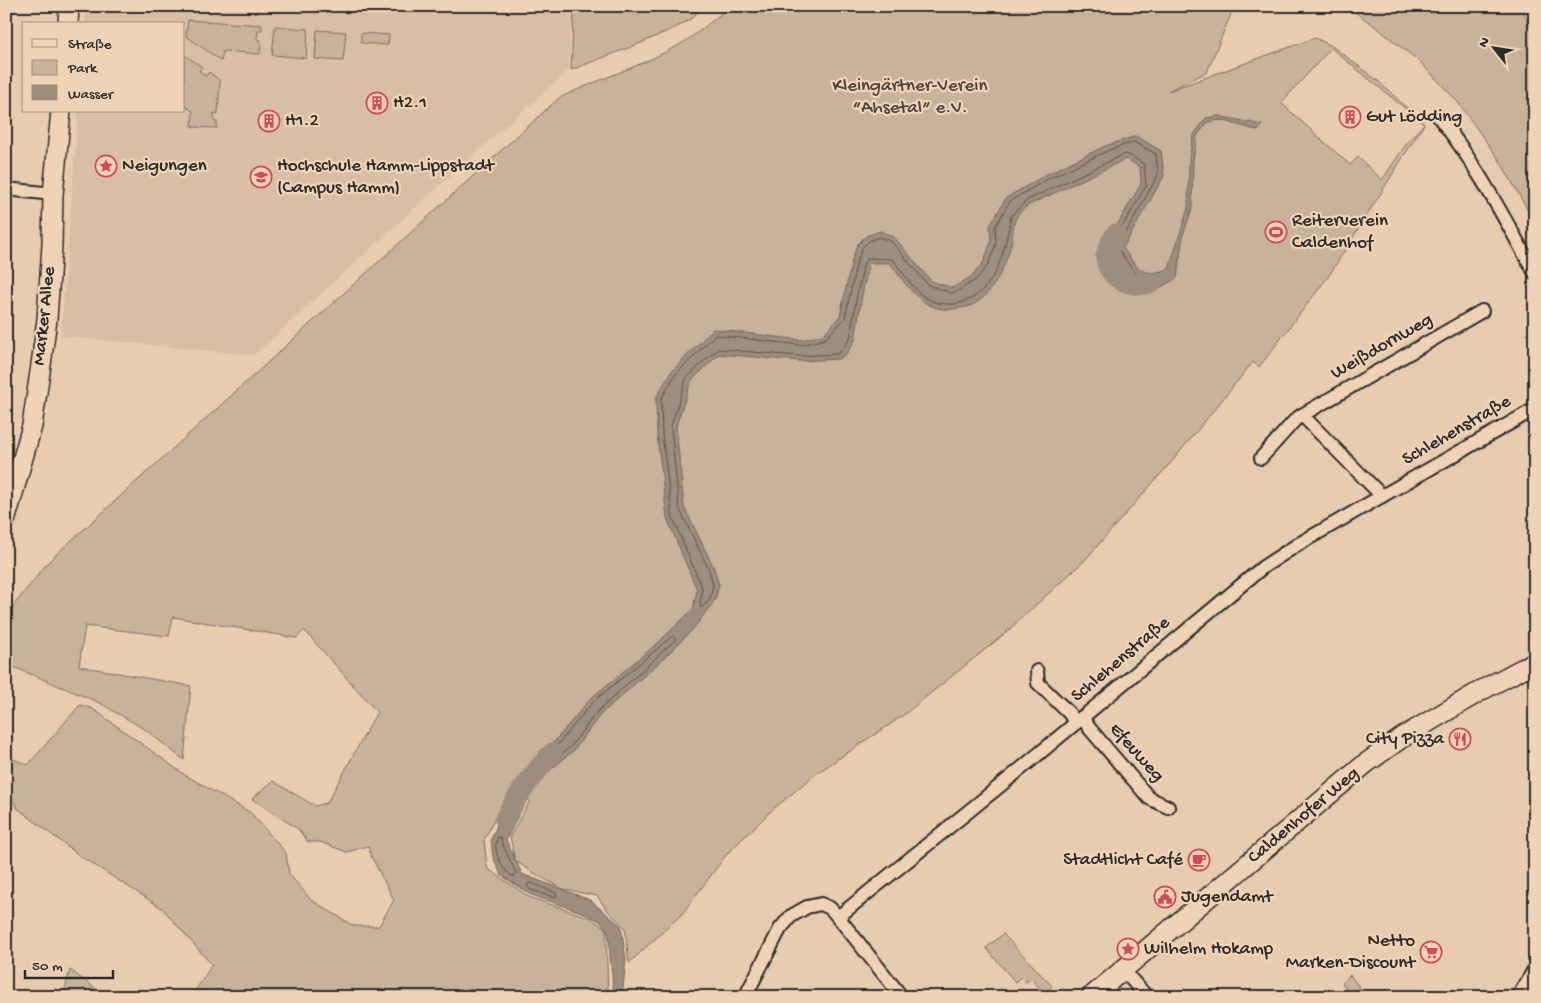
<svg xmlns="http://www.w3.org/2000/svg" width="1541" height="1003" viewBox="0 0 1541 1003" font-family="'Gochi Hand',sans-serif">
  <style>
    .built { fill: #d8bea5 }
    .green { fill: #c8b29b; stroke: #7a6e63; fill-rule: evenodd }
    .water { fill: #9d8d7b; stroke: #6f665b }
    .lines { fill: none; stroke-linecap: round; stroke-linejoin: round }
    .shore { stroke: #59524b; stroke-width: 1 }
    .river { stroke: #9d8d7b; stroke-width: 21 }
    .street-casing { stroke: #2b2b2b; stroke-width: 16 }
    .secondary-casing { stroke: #2b2b2b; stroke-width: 22 }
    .street { stroke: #f0d3b6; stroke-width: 12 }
    .secondary { stroke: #f0d3b6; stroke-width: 19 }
    .rail { stroke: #2b2b2b; stroke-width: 4; stroke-dasharray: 8 4; stroke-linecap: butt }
    .labels { text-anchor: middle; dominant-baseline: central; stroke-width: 4.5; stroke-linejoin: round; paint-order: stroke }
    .park-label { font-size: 19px; fill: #4a4641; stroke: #f0d3b6 }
    .poi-label { font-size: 19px; fill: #2b2b2b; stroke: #f0d3b6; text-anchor: start }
    .street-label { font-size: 19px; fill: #2b2b2b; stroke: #f0d3b6 }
  </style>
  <rect width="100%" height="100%" fill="#e8ccb0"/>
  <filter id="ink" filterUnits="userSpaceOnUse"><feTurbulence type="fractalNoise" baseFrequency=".02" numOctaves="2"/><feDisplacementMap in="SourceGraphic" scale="10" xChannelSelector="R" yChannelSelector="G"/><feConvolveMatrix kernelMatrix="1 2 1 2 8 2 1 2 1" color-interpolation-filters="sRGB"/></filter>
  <g filter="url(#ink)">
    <!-- built -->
    <g class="built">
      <polygon points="86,6 572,6 569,70 474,154 254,355 61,336 78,111 184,111 184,24 85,24"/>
      <polygon points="1521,6 1535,6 1535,40"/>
    </g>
    <!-- green -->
    <g class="green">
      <polygon points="574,6 704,6 692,18 681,25 641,43 571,70"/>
      <path d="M 730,6 L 1208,6 L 1233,9 L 1207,72 L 1168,91 L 1315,38 L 1332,46 L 1378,81 L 1424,124 L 1328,277 L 1259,367 L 1253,362 L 1174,459 L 1084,561 L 1002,636 L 901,717 L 817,773 L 771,811 L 727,854 L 682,914 L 629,963 L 625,928 L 607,910 L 597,896 L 563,889 L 539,876 L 515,861 L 510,836 L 530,801 L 513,791 L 504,801 L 484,840 L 487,868 L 529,897 L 591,918 L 606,929 L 608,997 L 191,997 L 212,965 L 162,908 L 80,856 L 16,807 L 9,789 L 6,786 L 6,756 L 28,765 L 80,705 L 93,709 L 185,775 L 251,813 L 286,853 L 289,874 L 311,900 L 354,926 L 379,926 L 394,900 L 371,856 L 368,846 L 347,852 L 320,842 L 308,842 L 298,829 L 252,799 L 273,781 L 315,806 L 327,803 L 377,712 L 304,630 L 297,638 L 173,617 L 169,636 L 85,626 L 79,666 L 191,686 L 184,760 L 146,730 L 98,702 L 6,664 L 6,615 L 49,561 L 559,98 C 599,79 642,66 681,44 C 699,33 714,19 730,6 ZM 1331,48 L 1424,124 L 1409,140 L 1382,180 L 1358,157 L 1350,165 L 1281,103 Z"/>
      <polygon points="1346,6 1521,6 1535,40 1535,223 1500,161 1457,101 1420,62 1372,24"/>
      <polygon points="188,20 262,25 262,30 258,30 257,39 261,40 260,54 223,51 221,61 186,36"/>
      <polygon points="275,26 308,29 306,58 272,55"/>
      <polygon points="317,30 346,32 343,61 315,59"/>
      <polygon points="361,33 389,35 388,45 361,43"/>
      <polygon points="184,55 202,67 199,71 206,76 209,72 220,81 218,114 214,113 214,121 217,122 217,128 192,127 193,111 184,105"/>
      <polygon points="1003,934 1052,986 1045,994 1031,979 1026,982 1021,977 1015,982 986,948"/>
      <polygon points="70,970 107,997 63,997"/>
      <polygon points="1350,975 1360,988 1351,995 1342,983"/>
    </g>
    <!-- water -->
    <g class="water">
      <path d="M 1219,116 L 1262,125 L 1258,131 L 1222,120 L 1208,122 L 1197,136 L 1193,160 L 1192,209 L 1183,235 L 1177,278 L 1156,290 L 1126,284 L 1104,259 L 1110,237 L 1141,184 L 1140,167 L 1126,159 L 1029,205 C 1025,208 1018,213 1016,218 C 1012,227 1013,239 1010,248 C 1004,269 991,298 970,306 C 966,307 962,308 958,308 C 925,316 907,286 890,263 L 869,263 L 862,295 L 855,340 L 847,353 L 839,359 L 799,361 L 719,354 L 691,381 L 676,426 L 684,507 L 714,568 L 719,585 L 715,600 L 693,629 L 664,658 L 600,715 L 574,750 L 541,778 L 529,772 L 590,699 L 660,641 L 693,609 L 697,590 L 667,518 L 657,435 L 656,398 L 671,372 L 713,329 L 801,340 L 823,335 L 840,316 L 852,260 L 857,245 L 866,236 L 880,231 L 894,237 L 931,281 L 953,288 L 972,276 L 983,263 L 991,242 L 990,226 L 1006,198 L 1047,174 L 1105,146 L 1136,136 L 1161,151 L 1164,176 L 1123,248 C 1138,269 1141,278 1169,269 L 1188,208 L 1189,160 L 1193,136 L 1206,118 Z"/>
      <polygon points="516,793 526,800 506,840 522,874 590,900 621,926 626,960 622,997 614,997 608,932 600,921 584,913 529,894 501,875 493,857 491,839 502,814"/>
    </g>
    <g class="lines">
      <!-- shore -->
      <g class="shore">
        <path d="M 1134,142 L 1156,154 L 1158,175 L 1119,245 L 1118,249 L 1136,274 L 1153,278 L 1160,279 L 1160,282 L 1156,284 L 1129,280 L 1110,258 L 1115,239 L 1146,186 L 1144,164 L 1129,155 L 1125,154 L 1027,200 L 1011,216 C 1005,248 997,295 959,303 C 951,305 940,304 932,301 C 915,295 904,272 892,259 L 868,258 L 864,263 L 857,295 L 850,338 L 843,349 L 837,354 L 798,356 L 719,349 L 706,359 L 686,379 L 671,426 L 679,508 L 709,570 L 713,585 L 710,598 L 703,607 L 700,607 L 702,588 L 672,516 L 662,434 L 661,399 L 675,375 L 715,335 L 801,345 L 825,339 L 845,318 L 857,261 L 862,248 L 869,241 L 879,237 L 891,241 L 928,285 L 951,293 L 954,293 L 976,280 L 988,265 L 996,244 L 995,227 L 1010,201 L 1049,178 L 1107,151 Z"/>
        <polygon points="673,636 675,638 675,640 597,712 570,747 543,770 540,770 540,766 593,702"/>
        <path d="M 498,837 L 501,838 L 502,843 L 516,873 L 514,877 C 502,872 491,849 498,837 Z"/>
        <polygon points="531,883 556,893 557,896 554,897 531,890 527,886 528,884"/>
      </g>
      <!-- river -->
      <g class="river">
        <path d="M 1116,234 C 1112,241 1107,249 1106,256 C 1106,261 1107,264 1109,268 C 1118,283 1134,287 1151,283"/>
        <path d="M 505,819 C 517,795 534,773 552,753"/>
      </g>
      <!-- street casing -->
      <g class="street-casing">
        <g id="street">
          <path d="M 1439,117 C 1477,165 1505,220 1535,273"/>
          <polyline points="6,189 53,194"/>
          <polyline points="1261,458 1296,419 1302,415"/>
          <polyline points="1382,496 1302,415 1482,311"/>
          <polyline points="1037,671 1038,683 1069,713 1076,723"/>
          <polyline points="1082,717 1090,729 1149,798 1168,807"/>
          <polyline points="1123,970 1147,997"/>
          <polyline points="745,997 780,929 791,916 807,907 821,904 830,908 838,917"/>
          <polyline points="902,997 838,917 1017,772 1263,567 1297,545 1382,496 1535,409"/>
          <polyline points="1518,997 1535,968"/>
        </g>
      </g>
      <!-- secondary casing -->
      <g class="secondary-casing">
        <g id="secondary">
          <polyline points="68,24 69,6"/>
          <polyline points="6,518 32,426 41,365 47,319 52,245 53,194 61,111"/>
          <polyline points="1091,997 1365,764 1403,737 1482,690 1535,662"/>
        </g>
      </g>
      <!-- street -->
      <use href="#street" class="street"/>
      <!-- secondary -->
      <use href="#secondary" class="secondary"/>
      <!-- rail -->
      <polyline class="rail" points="1534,6 1535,7"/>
    </g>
  </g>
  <!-- icons -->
  <defs>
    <g id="building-ring" transform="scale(1.125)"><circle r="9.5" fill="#f0d3b6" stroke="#d1495b" stroke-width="1.5"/><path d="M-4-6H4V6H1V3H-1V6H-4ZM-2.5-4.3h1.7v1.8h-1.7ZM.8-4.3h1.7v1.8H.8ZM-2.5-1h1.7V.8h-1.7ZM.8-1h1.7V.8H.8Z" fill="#d1495b"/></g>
    <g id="sight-ring" transform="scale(1.125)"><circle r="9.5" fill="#f0d3b6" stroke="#d1495b" stroke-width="1.5"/><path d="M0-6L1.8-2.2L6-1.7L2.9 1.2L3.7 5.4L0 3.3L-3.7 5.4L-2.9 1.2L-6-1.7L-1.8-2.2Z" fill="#d1495b"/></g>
    <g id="university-ring" transform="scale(1.125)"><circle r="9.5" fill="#f0d3b6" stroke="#d1495b" stroke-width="1.5"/><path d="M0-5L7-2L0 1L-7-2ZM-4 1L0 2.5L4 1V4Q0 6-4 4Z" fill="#d1495b"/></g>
    <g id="stadium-ring" transform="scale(1.125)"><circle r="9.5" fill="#f0d3b6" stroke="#d1495b" stroke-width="1.5"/><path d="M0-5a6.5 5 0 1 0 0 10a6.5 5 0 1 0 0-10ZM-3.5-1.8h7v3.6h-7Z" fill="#d1495b"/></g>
    <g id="restaurant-ring" transform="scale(1.125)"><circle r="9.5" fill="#f0d3b6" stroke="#d1495b" stroke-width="1.5"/><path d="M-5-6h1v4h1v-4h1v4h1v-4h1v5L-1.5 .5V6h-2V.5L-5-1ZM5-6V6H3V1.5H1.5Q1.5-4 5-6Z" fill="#d1495b"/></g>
    <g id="cafe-ring" transform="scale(1.125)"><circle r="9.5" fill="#f0d3b6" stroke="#d1495b" stroke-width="1.5"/><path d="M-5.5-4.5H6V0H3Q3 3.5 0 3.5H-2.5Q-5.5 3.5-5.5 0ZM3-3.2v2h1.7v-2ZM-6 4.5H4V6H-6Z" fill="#d1495b"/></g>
    <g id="civic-ring" transform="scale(1.125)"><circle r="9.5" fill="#f0d3b6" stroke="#d1495b" stroke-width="1.5"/><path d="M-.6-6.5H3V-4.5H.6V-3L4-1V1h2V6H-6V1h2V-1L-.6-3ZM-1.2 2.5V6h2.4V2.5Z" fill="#d1495b"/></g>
    <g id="supermarket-ring" transform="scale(1.125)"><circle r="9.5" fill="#f0d3b6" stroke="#d1495b" stroke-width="1.5"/><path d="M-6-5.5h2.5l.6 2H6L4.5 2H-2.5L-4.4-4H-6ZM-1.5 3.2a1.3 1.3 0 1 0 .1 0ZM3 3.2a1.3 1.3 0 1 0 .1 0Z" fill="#d1495b"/></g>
  </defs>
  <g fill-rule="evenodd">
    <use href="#building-ring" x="377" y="103"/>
    <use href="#building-ring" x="1350" y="117"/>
    <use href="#building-ring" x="269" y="121"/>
    <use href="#sight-ring" x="106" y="166"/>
    <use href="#university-ring" x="261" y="177"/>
    <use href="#stadium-ring" x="1276" y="232"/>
    <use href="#restaurant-ring" x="1460" y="739"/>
    <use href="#cafe-ring" x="1199" y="860"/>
    <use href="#civic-ring" x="1165" y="897"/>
    <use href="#sight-ring" x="1128" y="949"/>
    <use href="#supermarket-ring" x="1431" y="952"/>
  </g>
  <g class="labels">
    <!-- park labels -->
    <g class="park-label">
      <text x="910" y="86">Kleingärtner-Verein<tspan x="910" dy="22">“Ahsetal” e.V.</tspan></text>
    </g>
    <!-- poi labels -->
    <g class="poi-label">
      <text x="393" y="103">H2.1</text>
      <text x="1366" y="117">Gut Lödding</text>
      <text x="285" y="121">H1.2</text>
      <text x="122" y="166">Neigungen</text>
      <text x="277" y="166">Hochschule Hamm-Lippstadt<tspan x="277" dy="22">(Campus Hamm)</tspan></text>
      <text x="1292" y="221">Reiterverein<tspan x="1292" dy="22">Caldenhof</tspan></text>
      <text x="1444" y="739" text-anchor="end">City Pizza</text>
      <text x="1183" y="860" text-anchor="end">Stadtlicht Café</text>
      <text x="1181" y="897">Jugendamt</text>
      <text x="1415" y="941" text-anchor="end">Netto<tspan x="1415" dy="22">Marken-Discount</tspan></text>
      <text x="1144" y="949">Wilhelm Hokamp</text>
    </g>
    <!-- street labels -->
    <g class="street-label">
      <text transform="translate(45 316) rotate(-84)">Marker Allee</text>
      <text transform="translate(1382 347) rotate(-30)">Weißdornweg</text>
      <text transform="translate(1457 431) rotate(-30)">Schlehenstraße</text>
      <text transform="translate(1121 660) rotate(-40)">Schlehenstraße</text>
      <text transform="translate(1136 753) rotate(48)">Efeuweg</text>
      <text transform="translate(1304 816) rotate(-40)">Caldenhofer Weg</text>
    </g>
  </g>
  <!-- margin -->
  <rect width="1541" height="1003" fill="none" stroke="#f0d3b6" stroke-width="25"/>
  <rect x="12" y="12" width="1516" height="978" fill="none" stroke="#2b2b2b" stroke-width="2" filter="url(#ink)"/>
  <!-- legend -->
  <rect x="22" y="22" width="162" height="90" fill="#f0d3b6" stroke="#a1907e"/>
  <rect x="32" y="39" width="25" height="8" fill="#f0d3b6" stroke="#a1907e"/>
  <text x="68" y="48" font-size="15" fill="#2b2b2b">Straße</text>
  <rect x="32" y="60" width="25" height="15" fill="#c8b29b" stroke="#a1907e"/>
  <text x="68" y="72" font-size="15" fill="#2b2b2b">Park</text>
  <rect x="32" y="85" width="25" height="15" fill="#9d8d7b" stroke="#a1907e"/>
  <text x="68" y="98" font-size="15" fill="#2b2b2b">Wasser</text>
  <!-- north arrow -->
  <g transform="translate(1494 48) rotate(300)" stroke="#f0d3b6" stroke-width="4" paint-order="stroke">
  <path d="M0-4L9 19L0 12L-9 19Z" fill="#2b2b2b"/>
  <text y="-8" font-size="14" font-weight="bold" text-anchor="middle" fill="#2b2b2b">N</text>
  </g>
  <!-- scale -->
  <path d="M25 970v8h88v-8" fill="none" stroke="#2b2b2b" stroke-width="2.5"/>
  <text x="32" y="970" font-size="15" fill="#2b2b2b" stroke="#f0d3b6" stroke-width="4" paint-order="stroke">50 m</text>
</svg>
